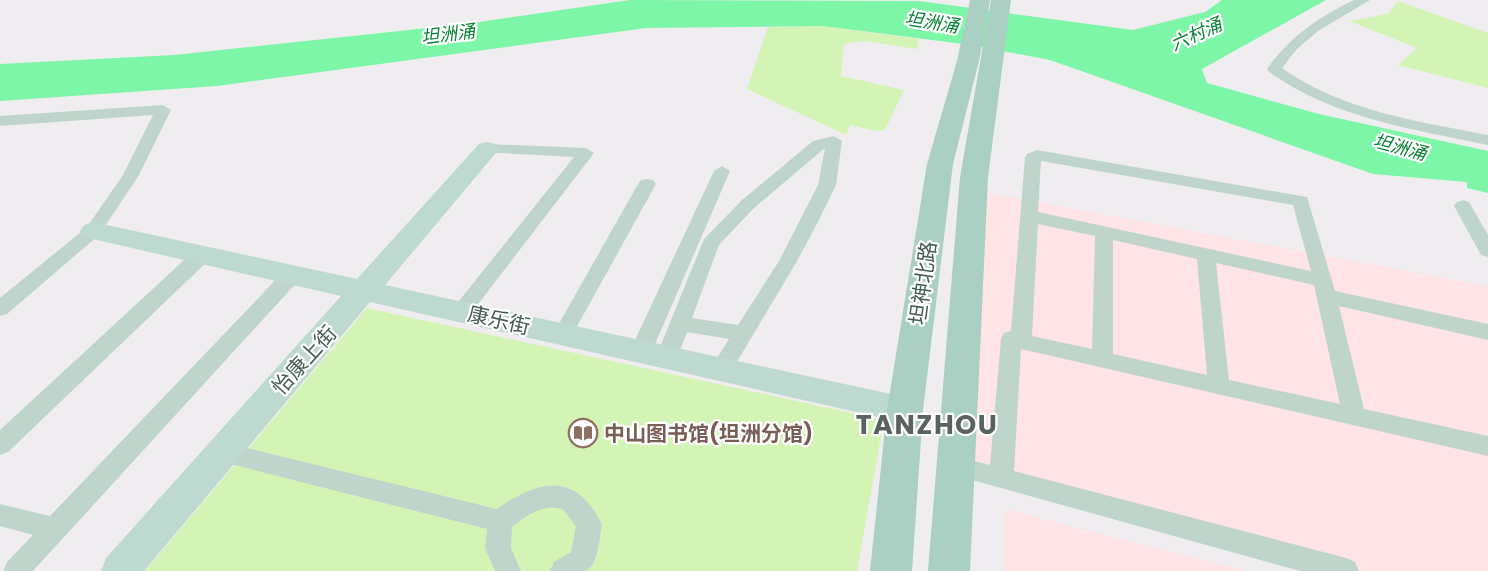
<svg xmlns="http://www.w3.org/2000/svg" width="1488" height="571" viewBox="0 0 1488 571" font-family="Poppins,'Noto Sans SC',sans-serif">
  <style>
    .commercial { fill: #fee3e7 }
    .green { fill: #d3f4b5 }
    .water { fill: #7df6a8 }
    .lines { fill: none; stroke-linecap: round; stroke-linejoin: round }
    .street { fill: #bfd5cc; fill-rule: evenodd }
    .secondary { fill: #bdd9d0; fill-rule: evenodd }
    .primary { fill: #a9d0c2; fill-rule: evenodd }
    .labels { text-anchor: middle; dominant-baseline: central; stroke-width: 4.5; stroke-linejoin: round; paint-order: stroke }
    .far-water-label { font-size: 18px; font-style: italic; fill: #058232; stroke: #fff }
    .street-label { font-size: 21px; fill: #435d53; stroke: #fff }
    .education-label { font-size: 21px; font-weight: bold; fill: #785e54; stroke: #fff; text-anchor: start }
    .district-label { font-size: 27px; font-weight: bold; letter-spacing: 1.5px; fill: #596360; stroke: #fff }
  </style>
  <rect width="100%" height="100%" fill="#f0edf0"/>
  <!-- commercial -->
  <g class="commercial">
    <polygon points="973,190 1488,286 1488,571 1346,571 955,466"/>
    <polygon points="1005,509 1246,571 1004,571"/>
  </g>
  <!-- green -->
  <g class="green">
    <polygon points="1398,1 1488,33 1488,88 1398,65 1417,48 1349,21 1388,14"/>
    <polygon points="823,26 919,39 917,49 865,41 844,44 841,76 904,90 885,130 876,131 850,125 846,135 747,89 768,27"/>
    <polygon points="367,308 884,420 857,571 145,571"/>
  </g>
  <!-- water -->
  <polygon class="water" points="630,0 919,1 1133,30 1205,12 1222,0 1326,0 1202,69 1207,83 1319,114 1488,151 1488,193 1467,188 1467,182 1373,174 1050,60 971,45 823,26 646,28 217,86 0,101 0,64 174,55 465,24"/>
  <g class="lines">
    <!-- street -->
    <g class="street">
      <path d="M 1354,0 L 1370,0 L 1318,31 L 1297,49 L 1282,68 C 1343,111 1416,121 1488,135 L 1488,145 C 1412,129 1334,118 1269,72 L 1267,69 C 1289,37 1319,17 1354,0 Z"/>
      <polygon points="163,105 171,110 139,175 99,235 7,314 0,316 0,298 87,227 123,175 153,115 0,126 0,116"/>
      <path d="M 834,136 L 842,141 L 836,185 L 819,220 L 796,263 L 729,375 L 721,377 L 713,375 L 710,369 L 729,339 L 687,332 L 675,363 L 667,365 L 659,363 L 656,357 L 704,239 L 742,200 L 813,141 ZM 825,148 L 818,185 L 779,261 L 738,325 L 692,318 L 719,245 L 754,208 Z"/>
      <polygon points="487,144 586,148 594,153 469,316 462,318 455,316 452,311 455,306 574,157 481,152 479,149 481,146"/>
      <path d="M 1037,150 L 1307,197 L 1335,291 L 1488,324 L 1488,340 L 1339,306 L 1364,409 L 1488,436 L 1488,456 L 1021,349 L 1014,471 L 1346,558 L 1355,562 L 1359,571 L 1300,571 L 947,473 L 943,466 L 947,459 L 955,456 L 990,465 L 1001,339 L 1004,333 L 1011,331 L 1025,157 L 1027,154 ZM 1041,161 L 1293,205 L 1311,271 L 1038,212 ZM 1038,224 L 1095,236 L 1092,349 L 1032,336 ZM 1113,240 L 1197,259 L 1207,375 L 1113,354 ZM 1216,263 L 1314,285 L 1340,404 L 1229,380 Z"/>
      <polygon points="722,166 730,171 652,351 648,357 641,359 634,357 630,351 714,171"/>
      <polygon points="647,179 653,180 656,184 570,339 563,342 556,339 553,334 556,329 638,184 641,180"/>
      <polygon points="1463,200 1469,202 1488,235 1488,257 1481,255 1454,206 1457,202"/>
      <polygon points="202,249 209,250 211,255 209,260 8,452 0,455 0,430 195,250"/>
      <polygon points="293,267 300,269 303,274 300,279 33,571 3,571 7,562 33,535 0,526 0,504 50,516 286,269"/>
      <path d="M 222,442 L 497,509 C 539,479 577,471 602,525 C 599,539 599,563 586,571 L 550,571 L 554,562 L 571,552 L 576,527 L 564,510 C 545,502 528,515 512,527 L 511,548 L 521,571 L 495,571 L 485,548 L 487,529 L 222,462 L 214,459 L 210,452 L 214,445 Z"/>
    </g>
    <!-- secondary -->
    <polygon class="secondary" points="487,142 495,144 499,149 495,154 385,285 905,397 917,401 921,410 917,419 905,423 370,302 144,571 101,571 106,558 341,296 84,237 80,231 84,225 93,222 357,279 479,144"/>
    <!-- primary -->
    <g class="primary">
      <polygon points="970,0 990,0 979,61 953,164 923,410 912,571 870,571 887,410 927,164 957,61"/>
      <polygon points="991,0 1011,0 988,177 970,571 928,571 960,177"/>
    </g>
  </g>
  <!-- icons -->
  <defs>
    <g id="library-ring" transform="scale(1.5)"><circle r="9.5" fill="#fff" stroke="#8d6e63" stroke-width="1.5"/><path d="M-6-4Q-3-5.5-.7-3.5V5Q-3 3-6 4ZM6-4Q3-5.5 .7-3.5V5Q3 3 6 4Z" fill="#8d6e63"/></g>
  </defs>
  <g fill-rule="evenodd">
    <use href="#library-ring" x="583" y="433"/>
  </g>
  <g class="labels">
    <!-- far-water labels -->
    <g class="far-water-label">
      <text transform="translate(932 22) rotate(9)">坦洲涌</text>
      <text transform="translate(448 34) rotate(-7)">坦洲涌</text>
      <text transform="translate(1196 34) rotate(-24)">六村涌</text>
      <text transform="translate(1400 147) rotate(15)">坦洲涌</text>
    </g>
    <!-- street labels -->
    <g class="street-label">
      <text transform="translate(923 283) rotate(-82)">坦神北路</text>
      <text transform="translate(499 320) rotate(13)">康乐街</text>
      <text transform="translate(304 360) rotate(-48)">怡康上街</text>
    </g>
    <!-- education labels -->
    <g class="education-label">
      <text x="604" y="433">中山图书馆(坦洲分馆)</text>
    </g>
    <!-- district labels -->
    <g class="district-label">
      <text x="927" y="424">TANZHOU</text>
    </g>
  </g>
</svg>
